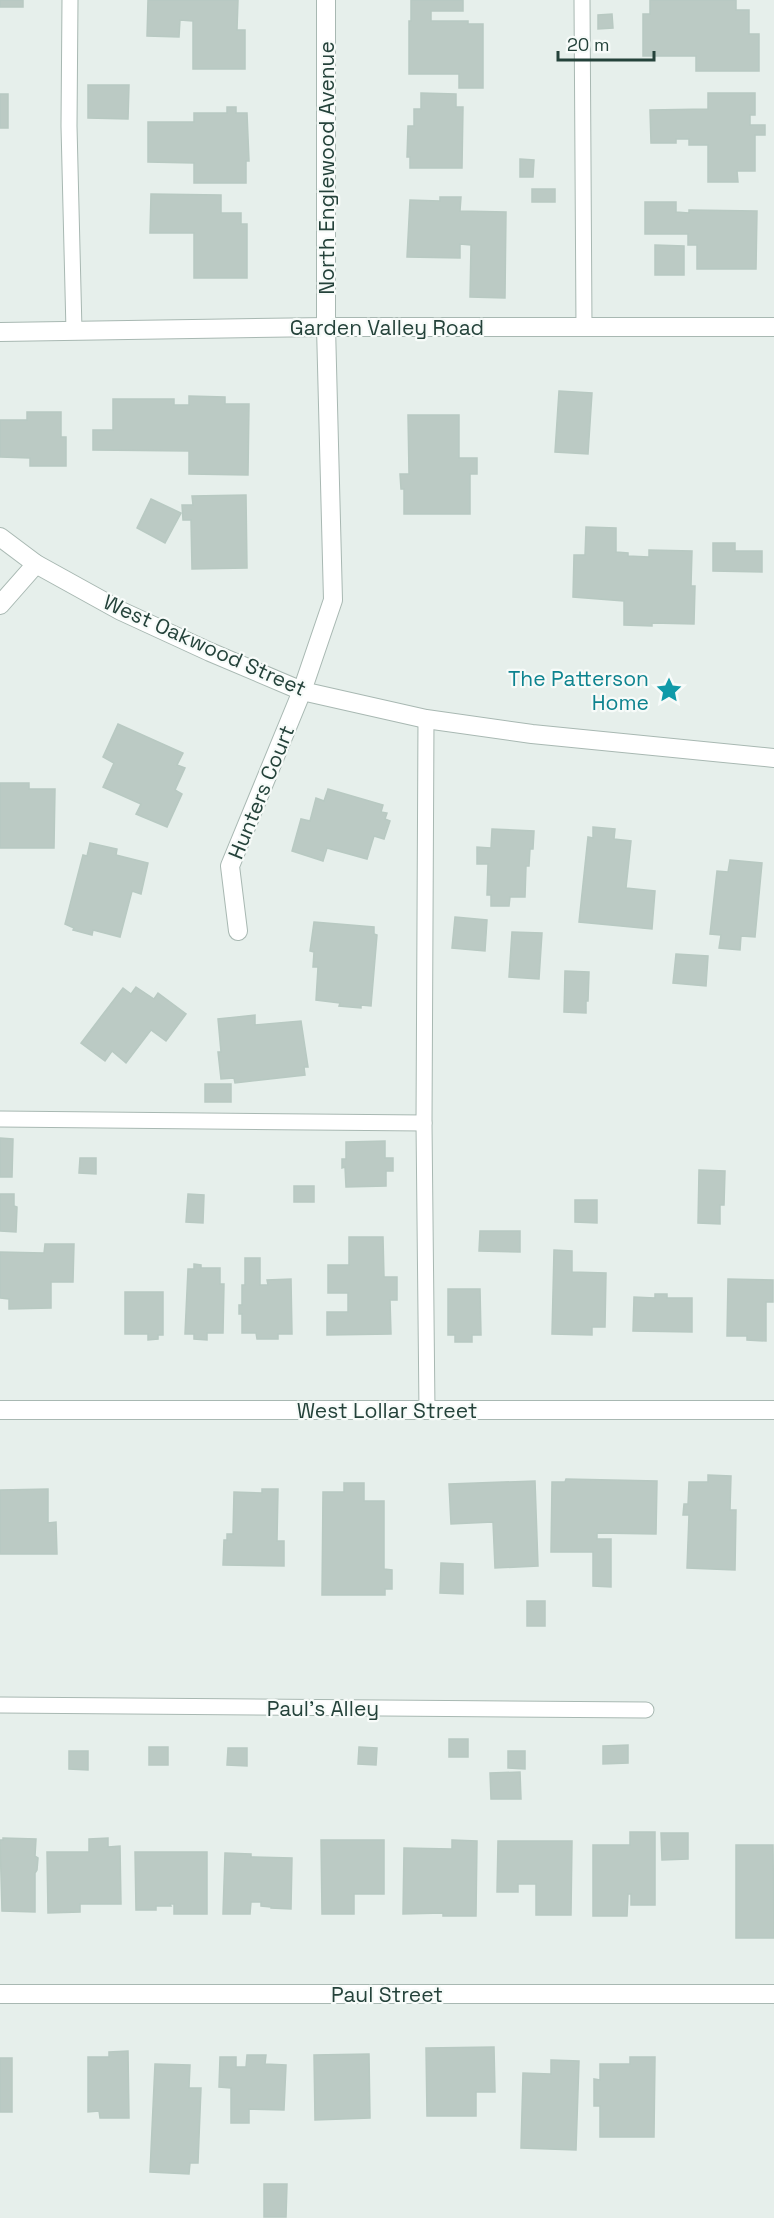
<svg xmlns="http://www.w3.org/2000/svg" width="774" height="2218" viewBox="0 0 774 2218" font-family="'Space Grotesk',sans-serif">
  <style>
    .building { fill: #bbcac4; stroke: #b8c9c2; stroke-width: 1.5 }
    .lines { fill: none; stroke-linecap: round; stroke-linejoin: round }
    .service-casing { stroke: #a8b8b2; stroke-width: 17 }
    .minor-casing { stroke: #a8b8b2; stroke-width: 20 }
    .tertiary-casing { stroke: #a8b8b2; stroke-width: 20 }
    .service { stroke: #fff; stroke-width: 15 }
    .minor { stroke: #fff; stroke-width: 18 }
    .tertiary { stroke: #fff; stroke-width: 18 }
    .labels { text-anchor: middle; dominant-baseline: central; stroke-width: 4.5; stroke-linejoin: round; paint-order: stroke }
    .street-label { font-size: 21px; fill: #24423a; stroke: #f7fbf9 }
    .culture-label { font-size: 21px; fill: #0d838f; stroke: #f7fbf9; text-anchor: end }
  </style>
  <rect width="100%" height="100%" fill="#e6efeb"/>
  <!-- building -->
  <g class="building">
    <rect x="0" y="0" width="23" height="7"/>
    <polygon points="148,0 238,0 237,30 245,30 245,69 193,69 193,21 180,20 179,37 147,36"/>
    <polygon points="411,0 463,0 463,11 431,11 431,21 468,21 468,24 483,24 483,88 459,88 459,74 409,74 409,21 411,21"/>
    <polygon points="650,0 736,0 736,10 749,10 749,34 759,34 759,71 696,71 696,56 643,56 643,14 650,14"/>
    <polygon points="612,14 613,28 598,29 598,15"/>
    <polygon points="88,85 129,85 128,119 88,118"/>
    <polygon points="421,93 456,94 456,107 463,107 462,168 410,168 410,157 407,157 408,126 414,126 414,109 421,109"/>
    <polygon points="708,93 755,93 755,115 750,115 750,125 765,125 765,135 755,135 755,171 737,171 738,182 708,182 708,145 689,145 689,139 676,139 676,143 651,143 650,110 708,109"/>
    <rect x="0" y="94" width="8" height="34"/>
    <polygon points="227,107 236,107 236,113 247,113 249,161 246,161 246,183 194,183 194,163 148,162 148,122 194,122 194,113 227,113"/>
    <polygon points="520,159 534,160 533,177 520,177"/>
    <rect x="532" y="189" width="23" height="13"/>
    <polygon points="151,194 221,195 221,213 241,213 241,224 247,224 247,278 194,278 194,233 150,233"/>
    <polygon points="440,197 461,197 460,211 506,212 505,298 470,297 471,245 460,244 460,258 407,257 410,200 440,201"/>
    <polygon points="645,202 676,202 676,212 689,213 689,210 757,211 756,269 697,269 697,245 688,245 688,234 645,234"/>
    <polygon points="655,245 684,246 684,275 655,275"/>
    <polygon points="559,391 592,393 588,454 555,452"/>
    <polygon points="189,396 225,397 225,404 249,404 248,475 189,474 189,451 93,450 93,430 113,430 113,399 174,399 174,405 189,405"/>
    <polygon points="27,412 61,412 61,437 66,437 66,466 30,466 30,458 0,457 0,420 27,420"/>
    <polygon points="408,415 459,415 459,458 477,458 477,474 470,474 470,514 404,514 404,489 401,489 400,474 409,474"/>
    <polygon points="246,495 247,568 192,569 191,520 183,520 182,505 193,505 192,496"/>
    <polygon points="151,499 181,513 165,543 137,528"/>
    <polygon points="586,527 616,528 616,552 628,553 628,556 649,557 649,550 692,551 691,586 695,586 694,624 652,623 652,626 624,625 624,601 573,597 574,555 585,555"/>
    <polygon points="713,543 735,543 735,551 762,551 762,572 713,571"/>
    <polygon points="118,724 183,753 177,765 185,768 175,790 182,794 167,827 136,814 141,804 103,787 114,763 103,757"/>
    <polygon points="0,783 29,783 29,789 55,789 54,848 0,848"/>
    <polygon points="328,789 383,805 381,812 387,813 385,819 390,821 384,839 374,836 367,859 327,848 323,861 292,851 301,819 310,821 316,798 324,801"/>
    <polygon points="593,827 615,829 614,839 631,841 626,888 655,891 652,929 579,922 588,837 593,838"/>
    <polygon points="492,829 534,831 533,849 530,849 529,866 526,866 525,897 510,897 509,906 491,906 491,895 487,895 488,864 477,864 477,847 491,848"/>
    <polygon points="90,843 117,849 116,855 148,863 141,894 132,891 120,937 93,930 92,935 73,930 74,928 65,924 83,855 87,856"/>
    <polygon points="730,860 762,863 755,937 741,936 740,950 719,948 721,935 710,934 717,871 728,872"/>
    <polygon points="455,917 487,920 485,951 452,948"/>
    <polygon points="314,922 374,927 374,934 377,935 371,1006 361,1005 361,1008 339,1006 340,1003 316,1000 318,967 313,967 314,952 310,951"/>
    <polygon points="512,932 542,933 539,979 509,977"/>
    <polygon points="676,954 708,956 706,986 673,983"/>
    <polygon points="565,971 589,972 588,1001 586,1001 586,1013 564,1012"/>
    <polygon points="136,987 154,999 158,993 186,1014 166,1041 151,1030 126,1063 112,1051 105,1061 81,1043 123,988 131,994"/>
    <polygon points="255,1015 255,1025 301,1021 308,1067 304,1067 305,1075 235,1083 234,1078 221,1079 218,1052 221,1052 218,1019"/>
    <rect x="205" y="1084" width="26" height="18"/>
    <polygon points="0,1138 13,1139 12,1177 0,1177"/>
    <polygon points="385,1141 385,1158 393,1158 393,1171 386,1171 386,1186 346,1187 345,1167 342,1168 342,1159 346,1159 346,1142"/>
    <polygon points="80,1158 96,1158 96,1174 79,1173"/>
    <polygon points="699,1170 725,1171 724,1205 720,1205 720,1224 698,1223"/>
    <rect x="294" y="1186" width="20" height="16"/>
    <polygon points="0,1194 14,1194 14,1206 17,1207 16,1232 0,1231"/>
    <polygon points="188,1194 204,1195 203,1223 186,1222"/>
    <polygon points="575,1200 597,1200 597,1223 575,1222"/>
    <polygon points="480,1231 520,1231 520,1252 479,1251"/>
    <polygon points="349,1237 383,1237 384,1277 397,1277 397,1300 390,1300 391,1334 327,1335 327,1312 348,1312 348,1293 328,1293 328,1265 349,1265"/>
    <polygon points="45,1244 74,1244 73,1282 51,1282 51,1308 9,1309 9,1299 0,1298 0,1252 44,1253"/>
    <polygon points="554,1250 572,1251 572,1272 606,1273 605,1327 592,1327 592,1335 552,1334"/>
    <polygon points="245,1258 260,1258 260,1285 268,1285 267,1280 291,1279 292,1334 278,1334 278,1339 257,1339 256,1333 242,1333 242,1314 239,1314 239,1305 242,1305 242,1285 245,1285"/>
    <polygon points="194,1264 201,1265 201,1268 220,1268 220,1284 224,1284 223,1333 207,1333 207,1340 194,1339 194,1334 185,1334 188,1269 194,1269"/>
    <polygon points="728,1279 773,1280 773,1302 766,1302 766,1341 747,1340 747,1336 727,1336"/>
    <polygon points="448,1289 480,1289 481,1335 472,1335 472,1342 455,1342 455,1335 448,1335"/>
    <polygon points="125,1292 163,1292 163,1335 158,1335 158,1339 148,1340 148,1334 125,1334"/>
    <polygon points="655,1294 667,1294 667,1298 692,1298 692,1332 633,1331 634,1297 655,1298"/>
    <polygon points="708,1475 731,1476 730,1510 736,1510 735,1570 687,1568 689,1515 683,1515 684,1504 688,1504 689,1482 708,1482"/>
    <polygon points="566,1479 657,1481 656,1534 597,1533 597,1539 611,1539 611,1587 593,1586 593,1552 551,1552 552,1482 565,1482"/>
    <polygon points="535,1481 538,1566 495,1568 493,1522 451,1524 449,1484"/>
    <polygon points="344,1483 364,1483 364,1501 384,1501 384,1569 392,1570 392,1589 385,1589 385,1595 322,1595 323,1492 344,1492"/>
    <polygon points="48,1489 48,1523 56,1522 57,1554 0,1554 0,1490"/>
    <polygon points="262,1489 278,1489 277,1541 284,1541 284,1566 223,1565 224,1540 227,1540 227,1534 233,1534 234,1492 262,1493"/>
    <polygon points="441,1563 463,1564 463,1594 440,1593"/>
    <rect x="527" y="1601" width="18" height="25"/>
    <rect x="449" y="1739" width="19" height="18"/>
    <polygon points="628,1745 628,1763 603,1764 603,1746"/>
    <rect x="149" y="1747" width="19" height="18"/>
    <polygon points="359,1747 377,1748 376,1765 358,1764"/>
    <polygon points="228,1748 247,1748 247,1766 227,1765"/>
    <polygon points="69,1751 88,1751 88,1770 69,1769"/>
    <polygon points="508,1751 525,1751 525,1769 508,1768"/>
    <polygon points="520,1772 521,1799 491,1799 490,1773"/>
    <polygon points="630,1832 655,1832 655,1905 631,1905 631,1894 628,1894 627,1916 593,1916 593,1845 630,1845"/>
    <polygon points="661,1833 688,1833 688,1859 662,1860"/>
    <polygon points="3,1838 36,1839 35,1856 38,1858 37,1870 35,1873 35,1912 2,1911 0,1840 3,1840"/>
    <polygon points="108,1838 108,1847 120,1846 121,1904 80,1904 80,1912 48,1913 47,1852 89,1852 89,1839"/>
    <polygon points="321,1840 384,1840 384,1894 354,1894 354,1914 322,1914"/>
    <polygon points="452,1840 477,1841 476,1916 443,1916 443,1913 403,1914 404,1848 452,1849"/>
    <polygon points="498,1841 572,1841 571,1915 536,1915 536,1884 518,1884 518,1892 497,1892"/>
    <polygon points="736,1845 773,1845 774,1938 736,1938"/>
    <polygon points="135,1852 207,1852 207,1914 174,1914 174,1904 170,1904 171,1906 156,1906 156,1910 136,1910"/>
    <polygon points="225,1853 251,1854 251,1857 292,1858 291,1909 271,1908 271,1907 261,1906 261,1902 251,1902 250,1914 223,1914"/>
    <polygon points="494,2047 495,2092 476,2092 476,2116 427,2116 426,2048"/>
    <polygon points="128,2051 129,2118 100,2118 99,2111 88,2112 88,2057 109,2057 109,2052"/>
    <polygon points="369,2054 370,2118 315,2120 314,2055"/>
    <polygon points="247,2055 266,2055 265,2064 286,2065 284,2110 249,2109 249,2123 231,2123 231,2088 219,2087 220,2057 236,2057 236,2067 246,2067"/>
    <polygon points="630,2057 655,2057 654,2137 600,2137 600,2106 594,2106 594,2079 600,2080 600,2064 630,2064"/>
    <rect x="0" y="2058" width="12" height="54"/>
    <polygon points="551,2060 579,2061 576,2150 521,2148 523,2073 551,2074"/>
    <polygon points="155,2064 190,2065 189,2088 201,2088 198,2163 190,2163 189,2174 150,2172"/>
    <polygon points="264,2184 287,2184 286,2217 264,2217"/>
  </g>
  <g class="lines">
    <!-- service casing -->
    <g class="service-casing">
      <g id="service">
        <polyline points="70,0 69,126 74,331"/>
        <polyline points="582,0 584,327"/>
        <polyline points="426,719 424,1123 427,1410"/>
        <polyline points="0,1119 424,1123"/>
        <polyline points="0,1705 646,1710"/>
      </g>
    </g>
    <!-- minor casing -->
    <g class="minor-casing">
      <g id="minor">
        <polyline points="0,332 326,327 774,327"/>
        <polyline points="0,605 36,564"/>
        <polyline points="238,931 230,866 302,691 333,600 326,327 326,0"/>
        <polyline points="0,1410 774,1410"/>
        <polyline points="0,1994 774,1994"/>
      </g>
    </g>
    <!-- tertiary casing -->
    <g class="tertiary-casing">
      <polyline id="tertiary" points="0,537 36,564 121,611 210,652 302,691 426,719 532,734 774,758"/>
    </g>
    <!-- service -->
    <use href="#service" class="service"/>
    <!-- minor -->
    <use href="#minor" class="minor"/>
    <!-- tertiary -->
    <use href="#tertiary" class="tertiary"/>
  </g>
  <!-- icons -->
  <defs>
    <g id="sight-bare" transform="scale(2.07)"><path d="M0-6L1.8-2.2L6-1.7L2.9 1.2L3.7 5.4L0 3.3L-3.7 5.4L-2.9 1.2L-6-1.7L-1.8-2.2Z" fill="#0f9aa8" stroke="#f7fbf9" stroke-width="2.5" paint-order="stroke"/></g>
  </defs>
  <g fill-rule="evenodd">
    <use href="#sight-bare" x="669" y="690"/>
  </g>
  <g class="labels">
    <!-- street labels -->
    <g class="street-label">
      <text transform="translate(326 168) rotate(-90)">North Englewood Avenue</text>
      <text x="387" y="327">Garden Valley Road</text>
      <text transform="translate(205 645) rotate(24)">West Oakwood Street</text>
      <text transform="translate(261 792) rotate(-68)">Hunters Court</text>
      <text x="387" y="1410">West Lollar Street</text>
      <text x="323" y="1708">Paul's Alley</text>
      <text x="387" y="1994">Paul Street</text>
    </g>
    <!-- culture labels -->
    <g class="culture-label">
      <text x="649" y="678">The Patterson<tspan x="649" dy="24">Home</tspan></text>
    </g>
  </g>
  <!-- scale -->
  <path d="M558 51v9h96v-9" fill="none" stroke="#24423a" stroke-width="3"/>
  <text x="567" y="51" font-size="18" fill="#24423a" stroke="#f7fbf9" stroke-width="4.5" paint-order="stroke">20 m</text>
</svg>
